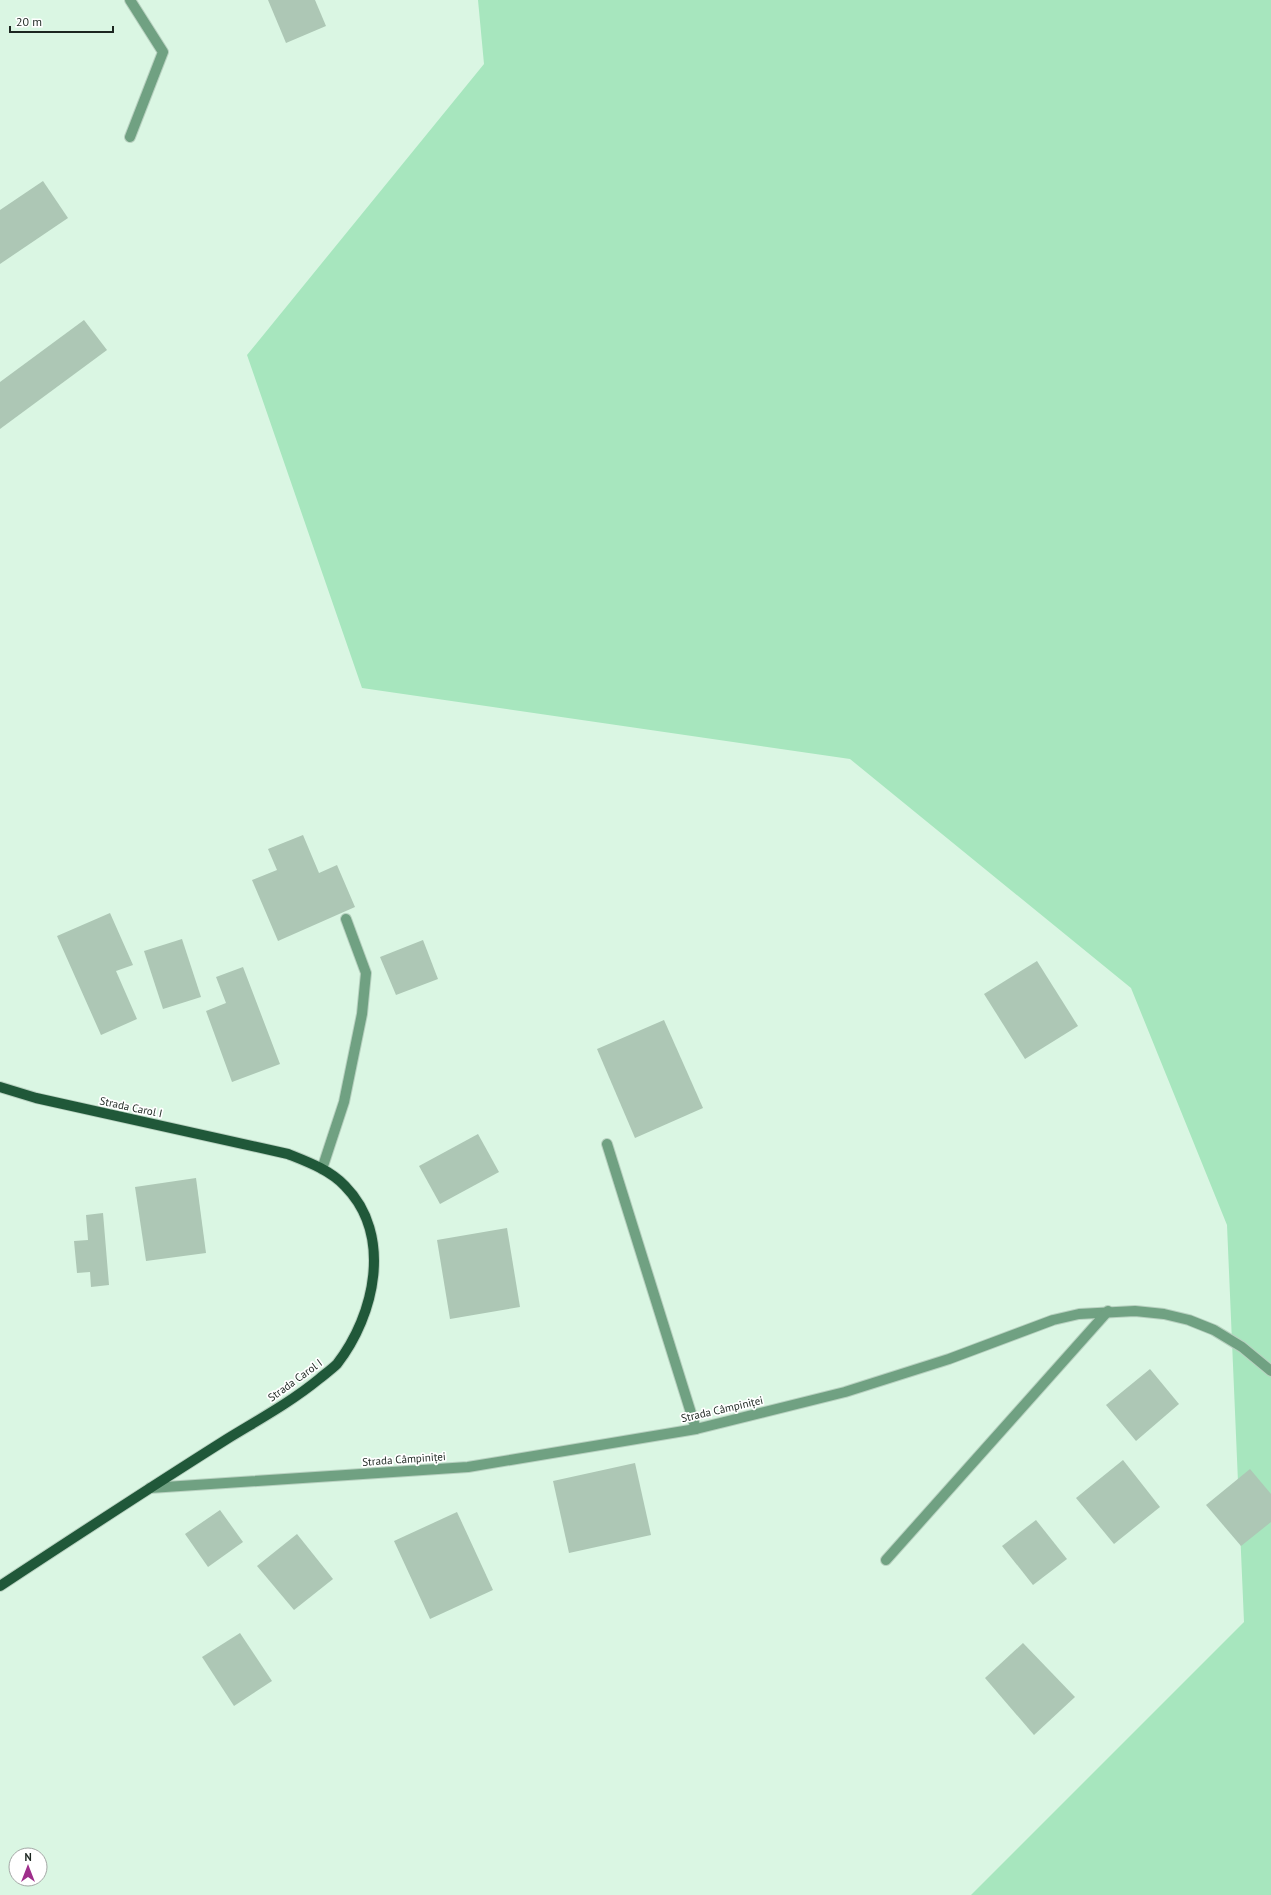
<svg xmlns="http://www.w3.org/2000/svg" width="1271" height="1895" viewBox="0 0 1271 1895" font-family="'PT Sans',sans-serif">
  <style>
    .green { fill: #a7e6be }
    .building { fill: #adc7b5 }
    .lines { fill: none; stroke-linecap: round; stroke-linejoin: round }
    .minor-casing { stroke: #b8d1c0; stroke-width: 12 }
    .major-casing { stroke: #b8d1c0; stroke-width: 12 }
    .minor { stroke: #70a182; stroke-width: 10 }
    .major { stroke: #205839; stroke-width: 10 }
    .labels { text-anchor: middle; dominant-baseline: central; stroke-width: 3.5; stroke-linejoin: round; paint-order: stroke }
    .street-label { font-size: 11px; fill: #1c2620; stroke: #fff }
  </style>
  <rect width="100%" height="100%" fill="#daf6e3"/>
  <!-- green -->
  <polygon class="green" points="478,0 1271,0 1271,1895 971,1895 1244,1622 1227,1225 1131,988 850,759 362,688 247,355 484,64"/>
  <!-- building -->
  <g class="building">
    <polygon points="268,0 315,0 326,26 286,43"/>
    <polygon points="43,181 68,218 0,264 0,210"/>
    <polygon points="84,320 107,350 0,429 0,382"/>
    <polygon points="303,835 319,873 337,865 355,907 278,941 252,880 277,870 268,849"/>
    <polygon points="110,913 133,965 116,971 137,1019 101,1035 57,936"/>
    <polygon points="182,939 201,997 163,1009 144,951"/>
    <polygon points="423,940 438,979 396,995 380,957"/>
    <polygon points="1037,961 1078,1026 1025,1059 984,994"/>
    <polygon points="243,967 280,1064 232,1082 206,1011 226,1003 216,977"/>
    <polygon points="664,1020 703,1108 635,1138 597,1049"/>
    <polygon points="478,1134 499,1172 440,1204 419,1166"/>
    <polygon points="196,1178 206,1253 146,1261 135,1187"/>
    <polygon points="103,1213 109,1285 91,1287 90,1272 77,1273 74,1241 88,1240 86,1215"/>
    <polygon points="507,1228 520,1307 450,1319 437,1240"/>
    <polygon points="1150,1369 1179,1404 1136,1441 1106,1405"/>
    <polygon points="1123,1460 1160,1507 1114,1544 1076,1498"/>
    <polygon points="635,1463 651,1535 569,1553 553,1481"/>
    <polygon points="1250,1469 1271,1494 1271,1522 1241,1546 1206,1505"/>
    <polygon points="220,1510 243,1542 208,1567 185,1534"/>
    <polygon points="457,1512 493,1590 430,1619 394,1541"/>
    <polygon points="1036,1520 1067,1559 1033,1585 1002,1546"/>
    <polygon points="297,1534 333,1579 294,1610 257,1566"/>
    <polygon points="240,1633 272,1681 234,1706 202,1657"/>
    <polygon points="1023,1643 1075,1697 1034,1735 985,1678"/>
  </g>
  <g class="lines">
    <!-- minor casing -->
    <g class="minor-casing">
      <g id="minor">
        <polyline points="130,0 163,52 130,137"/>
        <polyline points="607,1144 696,1429"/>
        <polyline points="322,1169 344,1102 362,1014 366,973 346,919"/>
        <polyline points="150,1488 468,1467 696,1429 845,1392 949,1359 1053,1320 1079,1314 1135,1311 1164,1314 1189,1320 1214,1330 1242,1347 1271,1371"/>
        <polyline points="886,1560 1108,1311"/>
      </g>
    </g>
    <!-- major casing -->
    <g class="major-casing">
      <path id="major" d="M 0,1087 L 36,1098 L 288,1154 C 308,1162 330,1170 345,1186 C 393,1235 375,1315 337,1364 C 332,1369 325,1374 319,1379 C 291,1402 258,1420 227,1439 C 151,1487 76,1536 0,1586"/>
    </g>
    <!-- minor -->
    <use href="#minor" class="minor"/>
    <!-- major -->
    <use href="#major" class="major"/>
  </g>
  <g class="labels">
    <!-- street labels -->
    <g class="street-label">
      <text transform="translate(131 1107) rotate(12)">Strada Carol I</text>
      <text transform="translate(295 1380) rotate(-36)">Strada Carol I</text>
      <text transform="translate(722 1409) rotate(-13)">Strada Câmpiniței</text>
      <text transform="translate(404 1459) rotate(-4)">Strada Câmpiniței</text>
    </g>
  </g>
  <!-- north arrow -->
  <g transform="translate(28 1867)"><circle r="19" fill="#ffffff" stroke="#a4a8a6"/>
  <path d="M0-3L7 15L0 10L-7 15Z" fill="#9f2e8b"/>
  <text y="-6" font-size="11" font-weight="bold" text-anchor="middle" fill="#1c2620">N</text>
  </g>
  <!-- scale -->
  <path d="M10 26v6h103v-6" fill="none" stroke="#1c2620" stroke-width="2"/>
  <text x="16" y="26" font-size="12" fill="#1c2620" stroke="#ffffff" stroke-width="3" paint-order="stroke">20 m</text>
</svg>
